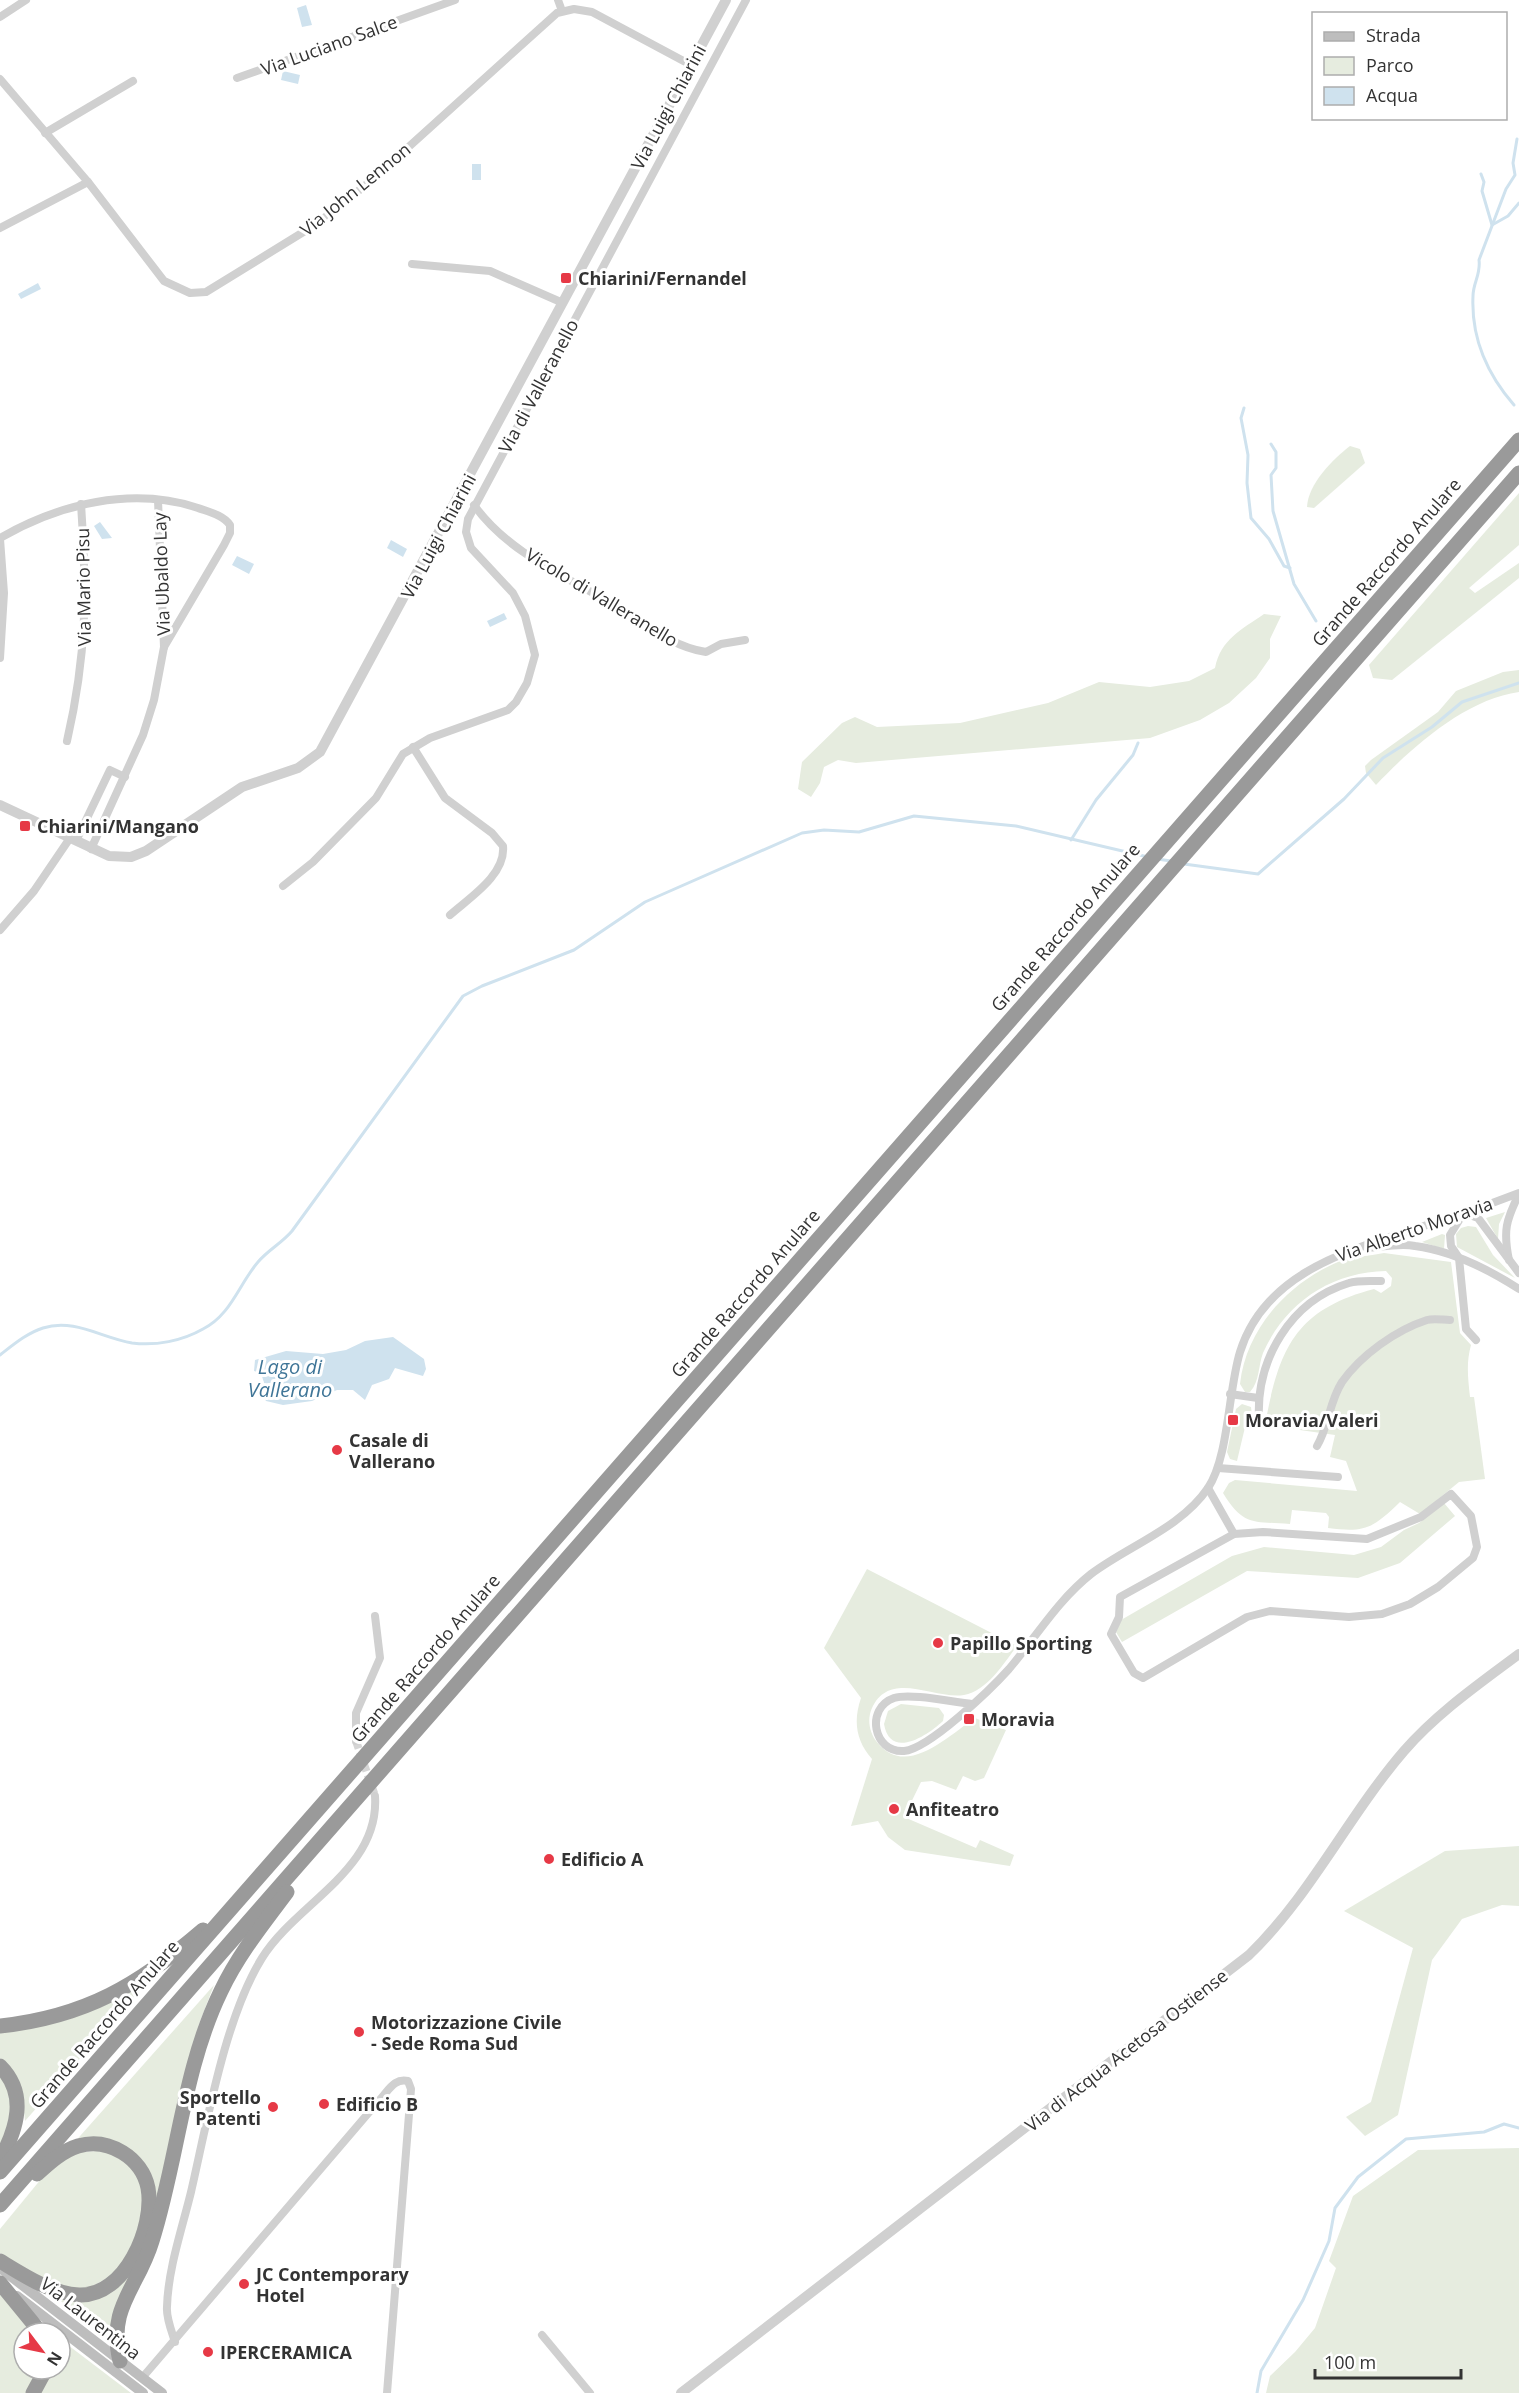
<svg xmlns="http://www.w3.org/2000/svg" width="1519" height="2393" viewBox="0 0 1519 2393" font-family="'Open Sans',sans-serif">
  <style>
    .green { fill: #e6ecdf }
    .water { fill: #cfe2ee }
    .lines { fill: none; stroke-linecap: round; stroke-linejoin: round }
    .stream { stroke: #cfe2ee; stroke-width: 3 }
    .minor-tunnel { stroke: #d6d6d6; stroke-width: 8; stroke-dasharray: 8 4; stroke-linecap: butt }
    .minor { stroke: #d0d0d0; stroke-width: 8 }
    .tertiary { stroke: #d0d0d0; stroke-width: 10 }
    .secondary { stroke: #bdbdbd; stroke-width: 10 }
    .motorway { stroke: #9a9a9a; stroke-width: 15 }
    .poi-dot { fill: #e63946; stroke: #fff; stroke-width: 2 }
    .labels { text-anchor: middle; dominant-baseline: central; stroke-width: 6; stroke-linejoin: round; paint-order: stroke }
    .street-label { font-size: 18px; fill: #333; stroke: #fff }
    .poi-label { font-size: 18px; font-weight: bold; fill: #333; stroke: #fff; text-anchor: start }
    .water-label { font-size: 20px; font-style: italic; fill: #3f7597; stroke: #fff }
  </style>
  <rect width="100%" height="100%" fill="#fff"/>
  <!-- green -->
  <g class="green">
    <path d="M 1350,446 L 1360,449 L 1365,463 L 1314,508 L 1307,507 C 1308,484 1333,459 1350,446 Z"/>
    <polygon points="1519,493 1519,545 1469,588 1475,593 1519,563 1519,578 1392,680 1373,678 1369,665"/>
    <path d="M 1264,614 L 1281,616 L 1270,639 L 1270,658 L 1256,678 L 1229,703 L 1200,720 L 1150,738 L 856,763 L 838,760 L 824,767 L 820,783 L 811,797 L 798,789 L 802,762 L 842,723 L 855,717 L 877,727 L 960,723 L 1048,703 L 1099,682 L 1150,687 L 1189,681 L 1215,668 C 1221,639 1241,630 1264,614 Z"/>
    <path d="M 1519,670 L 1519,692 C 1466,699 1412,747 1376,785 L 1366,773 L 1365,766 L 1371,760 L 1438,712 L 1456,691 L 1503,672 Z"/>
    <polygon points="1505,1212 1499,1224 1498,1239 1486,1218"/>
    <polygon points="1468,1226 1476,1227 1493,1255 1515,1278 1457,1247 1456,1234 1461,1228"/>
    <polygon points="1442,1234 1445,1235 1444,1249 1422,1242"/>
    <path d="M 1384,1253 L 1451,1262 L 1460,1333 L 1471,1345 C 1466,1363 1468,1378 1470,1397 L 1474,1397 L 1485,1479 L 1459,1482 L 1420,1514 L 1400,1502 C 1373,1528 1366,1533 1328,1528 L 1329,1517 L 1326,1513 L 1292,1510 L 1290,1524 C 1253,1521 1244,1527 1223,1493 L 1229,1483 L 1235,1480 L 1357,1491 L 1346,1461 L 1330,1457 L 1335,1435 L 1265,1425 C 1279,1350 1294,1310 1374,1289 L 1381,1293 L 1391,1286 L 1392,1278 L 1386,1271 C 1331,1272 1285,1303 1263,1353 C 1258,1366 1260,1381 1250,1392 L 1245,1392 L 1240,1384 C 1246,1329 1288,1283 1338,1262 C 1352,1257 1369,1256 1384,1253 Z"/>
    <polygon points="1242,1404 1251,1407 1253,1423 1246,1423 1237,1461 1230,1459 1227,1452 1236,1409"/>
    <polygon points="1444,1503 1455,1516 1400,1563 1358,1578 1247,1571 1122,1642 1116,1632 1121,1620 1232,1556 1264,1547 1354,1555 1381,1547 1404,1530 1419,1523"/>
    <path d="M 867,1569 L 1017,1646 C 1004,1663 987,1691 964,1695 C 935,1700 890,1669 872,1708 C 867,1719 869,1732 877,1742 C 906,1779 948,1736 975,1718 L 1006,1730 L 984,1778 L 975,1781 L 963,1776 L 956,1790 L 932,1781 L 921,1782 L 904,1817 L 976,1848 L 980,1840 L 1014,1855 L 1010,1866 L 905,1850 L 888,1837 L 878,1821 L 851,1826 L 872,1759 C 856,1741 853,1721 861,1698 L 824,1648 Z"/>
    <path d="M 901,1704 L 939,1708 L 944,1715 L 943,1721 C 927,1736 890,1760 884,1724 L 888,1711 Z"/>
    <polygon points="1519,1846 1519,1906 1502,1905 1462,1919 1432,1960 1398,2115 1365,2136 1346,2117 1371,2102 1413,1948 1344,1911 1445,1851"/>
    <path d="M 148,1981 L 25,2121 C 24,2101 15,2072 0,2058 L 0,2032 Z"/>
    <polygon points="214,1985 199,2024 154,2223 110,2339 53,2295 88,2299 145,2239 141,2162 73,2144"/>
    <path d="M 0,2071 C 20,2097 11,2119 0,2146 Z"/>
    <polygon points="1519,2148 1519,2393 1266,2393 1270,2376 1295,2352 1315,2328 1336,2268 1329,2261 1353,2196 1418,2150"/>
    <polygon points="111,2150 140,2176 145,2211 125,2269 81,2292 28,2273 0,2253 0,2229 46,2173 69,2153"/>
    <polygon points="0,2294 37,2333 24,2333 24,2369 41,2369 28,2393 0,2393"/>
    <polygon points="60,2339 131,2393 39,2393 50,2369 60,2369"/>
  </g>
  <!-- water -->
  <g class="water">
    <polygon points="306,5 312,25 302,27 297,8"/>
    <polygon points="283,71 300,75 298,84 281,80"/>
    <rect x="472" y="164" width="9" height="16"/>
    <polygon points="38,283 41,289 21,299 18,294"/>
    <polygon points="100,522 112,538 102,539 94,526"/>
    <polygon points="391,540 407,549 403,557 387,548"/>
    <polygon points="237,556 254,564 249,574 232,565"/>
    <polygon points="504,613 507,619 490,627 487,621"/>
    <polygon points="393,1337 424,1359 426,1369 423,1376 395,1368 389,1379 372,1385 365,1400 353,1390 337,1390 312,1401 283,1405 266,1401 260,1391 265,1386 261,1373 254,1371 255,1360 286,1351 323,1354 346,1350 365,1341"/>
  </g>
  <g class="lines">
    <!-- stream -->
    <g class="stream">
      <polyline points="1481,174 1484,182 1482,191 1492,225 1508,216 1519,203"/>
      <path d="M 1514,405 C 1487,374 1471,338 1473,296 C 1473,283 1481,274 1479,260 L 1506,189 L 1515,175 L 1513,163 L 1517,139"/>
      <polyline points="1244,408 1241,418 1248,455 1247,483 1251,518 1269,539 1284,566 1290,568"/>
      <polyline points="1271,444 1276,452 1276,468 1271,475 1273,511 1294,584 1316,621"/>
      <polyline points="1071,840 1096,800 1133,755 1138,743"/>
      <polyline points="1157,859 1171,861"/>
      <polyline points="1184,864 1258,874 1344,799 1383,758 1432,727 1462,702 1519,683"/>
      <path d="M 0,1355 C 13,1345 27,1333 43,1328 C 74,1318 102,1338 132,1343 C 156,1346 182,1341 203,1329 C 231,1315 239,1284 258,1262 C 268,1250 282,1243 292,1231 L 463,996 L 482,986 L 574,950 L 645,902 L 802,833 L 824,830 L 859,832 L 914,816 L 1016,826 L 1148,857"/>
      <polyline points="1257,2393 1261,2371 1303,2300 1329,2241 1335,2208 1358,2177 1406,2139 1484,2132 1504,2124 1519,2128"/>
    </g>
    <!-- minor-tunnel -->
    <polyline class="minor-tunnel" points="356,1741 375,1796"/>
    <!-- minor -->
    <g class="minor">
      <polyline points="558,0 562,11"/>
      <polyline points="0,17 26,0"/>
      <polyline points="237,78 455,0"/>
      <polyline points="0,79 88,182 164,281 190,293 206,292 318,223 372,180 557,13 574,9 592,12 691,65"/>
      <polyline points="45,133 133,81"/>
      <polyline points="0,228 88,182"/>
      <polyline points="412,264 490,271 563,303"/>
      <polyline points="158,500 164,647"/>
      <path d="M 474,505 C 508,553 567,577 616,606 C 644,623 672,647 706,652 L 721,644 L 745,640"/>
      <path d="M 0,538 C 59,504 132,486 198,508 C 209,512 223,515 230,525 L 230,533 L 224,545 L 164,647 L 154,700 L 143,735 L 91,849"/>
      <polyline points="0,539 4,593 0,658"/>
      <path d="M 67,741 C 87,654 87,592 81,504"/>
      <path d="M 413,747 L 445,798 L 492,833 L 503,846 C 506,875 469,898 450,915"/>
      <polyline points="76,841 110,770 125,777"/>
      <polyline points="283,886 313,862 376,798 403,754 430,738 508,710 516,702 527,683 535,655 525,616 513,593 471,548 466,532 468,519 746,0"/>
      <polyline points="0,930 34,891 70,838"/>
      <polyline points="1464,1213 1478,1218 1519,1273"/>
      <polyline points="1463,1214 1450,1235 1451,1246 1459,1258 1466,1329 1476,1340"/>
      <path d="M 1367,1248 C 1382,1247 1400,1243 1415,1246 C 1452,1251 1488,1269 1519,1289"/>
      <path d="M 1509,1260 C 1503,1231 1506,1220 1519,1194"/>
      <polyline points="1230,1394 1258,1398"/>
      <path d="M 1259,1419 C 1256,1360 1290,1301 1349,1283 C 1358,1280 1371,1281 1381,1281"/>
      <path d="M 1317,1446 C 1329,1426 1329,1402 1342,1382 C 1361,1355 1396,1330 1427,1320 C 1434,1318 1443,1320 1450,1320"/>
      <polyline points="1218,1468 1338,1477"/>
      <polyline points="1208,1488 1234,1534"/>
      <polygon points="1451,1494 1471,1516 1477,1547 1473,1558 1438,1587 1410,1604 1382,1614 1349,1617 1270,1611 1247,1617 1143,1678 1134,1673 1111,1634 1119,1617 1120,1597 1234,1534 1263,1532 1367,1539 1421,1517"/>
      <path d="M 972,1704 C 952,1702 911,1693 894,1698 C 865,1708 873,1753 904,1751 C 929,1749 992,1688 1009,1669 C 1036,1637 1058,1600 1091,1574 C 1128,1546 1181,1528 1208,1488 C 1229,1456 1228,1391 1240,1352 C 1264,1275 1343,1252 1411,1230 C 1447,1219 1483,1207 1519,1193"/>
      <polyline points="356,1741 356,1713 380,1658 375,1616"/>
      <polyline points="542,2335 590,2393"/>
      <path d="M 175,2342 C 172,2332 166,2318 167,2307 C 168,2269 182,2229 191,2192 C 207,2123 225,2017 262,1958 C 296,1903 380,1870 375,1796"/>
      <path d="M 142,2378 L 383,2096 C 390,2088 396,2078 408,2081 L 411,2089 L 387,2393"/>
    </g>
    <!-- tertiary -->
    <g class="tertiary">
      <polyline points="0,805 109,856 131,857 146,851 242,787 298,768 320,752 726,0"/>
      <path d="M 681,2393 L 1249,1955 C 1311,1895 1348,1816 1404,1751 C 1437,1713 1479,1684 1519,1654"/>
    </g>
    <!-- secondary -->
    <g class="secondary">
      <polyline points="0,2268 162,2393"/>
      <polyline points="17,2296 143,2393"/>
    </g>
    <!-- motorway -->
    <g class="motorway">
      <path d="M 0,2026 C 85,2017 139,1985 203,1930"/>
      <path d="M 0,2066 C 28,2094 17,2129 0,2160"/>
      <polyline points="0,2172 1519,440"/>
      <polyline points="0,2205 1519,473"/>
      <path d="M 0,2261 C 23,2275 52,2294 79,2295 C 125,2297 155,2227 148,2188 C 142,2158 109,2137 78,2146 C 62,2151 49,2163 37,2174"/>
      <polyline points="0,2283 41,2333"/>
      <path d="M 120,2361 C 107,2307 138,2288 152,2241 C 178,2159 183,2069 221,1991 C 238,1955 263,1924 287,1892"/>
      <polyline points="33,2393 46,2369"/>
    </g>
  </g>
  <!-- markers -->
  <g class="poi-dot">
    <rect x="560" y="272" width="12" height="12" rx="3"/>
    <rect x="19" y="820" width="12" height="12" rx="3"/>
    <rect x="1227" y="1414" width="12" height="12" rx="3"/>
    <circle cx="337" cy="1450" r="6"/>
    <circle cx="938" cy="1643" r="6"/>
    <rect x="963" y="1713" width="12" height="12" rx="3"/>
    <circle cx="894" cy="1809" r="6"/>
    <circle cx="549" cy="1859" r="6"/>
    <circle cx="359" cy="2032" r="6"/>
    <circle cx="324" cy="2104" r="6"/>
    <circle cx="273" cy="2107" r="6"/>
    <circle cx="244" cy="2284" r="6"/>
    <circle cx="208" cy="2352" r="6"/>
  </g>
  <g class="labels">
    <!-- street labels -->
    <g class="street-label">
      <text transform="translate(329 45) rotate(-20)">Via Luciano Salce</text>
      <text transform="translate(668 107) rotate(-62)">Via Luigi Chiarini</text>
      <text transform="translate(355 189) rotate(-39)">Via John Lennon</text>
      <text transform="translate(538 386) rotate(-62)">Via di Valleranello</text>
      <text transform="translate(438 536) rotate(-62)">Via Luigi Chiarini</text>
      <text transform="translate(1386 562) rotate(-49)">Grande Raccordo Anulare</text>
      <text transform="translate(161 574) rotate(-92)">Via Ubaldo Lay</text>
      <text transform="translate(83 587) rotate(-91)">Via Mario Pisu</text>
      <text transform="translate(602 597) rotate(31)">Vicolo di Valleranello</text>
      <text transform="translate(1065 927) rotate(-49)">Grande Raccordo Anulare</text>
      <text transform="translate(1414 1229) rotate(-19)">Via Alberto Moravia</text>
      <text transform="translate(745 1293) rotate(-49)">Grande Raccordo Anulare</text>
      <text transform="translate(425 1658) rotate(-49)">Grande Raccordo Anulare</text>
      <text transform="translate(104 2024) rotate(-49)">Grande Raccordo Anulare</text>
      <text transform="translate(1126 2050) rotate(-38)">Via di Acqua Acetosa Ostiense</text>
      <text transform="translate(91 2318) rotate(38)">Via Laurentina</text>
    </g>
    <!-- poi labels -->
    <g class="poi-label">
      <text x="578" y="278">Chiarini/Fernandel</text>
      <text x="37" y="826">Chiarini/Mangano</text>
      <text x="1245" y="1420">Moravia/Valeri</text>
      <text x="349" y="1440">Casale di<tspan x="349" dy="21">Vallerano</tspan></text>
      <text x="950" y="1643">Papillo Sporting</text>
      <text x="981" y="1719">Moravia</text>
      <text x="906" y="1809">Anfiteatro</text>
      <text x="561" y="1859">Edificio A</text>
      <text x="371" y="2022">Motorizzazione Civile<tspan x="371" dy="21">- Sede Roma Sud</tspan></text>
      <text x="261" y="2097" text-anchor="end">Sportello<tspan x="261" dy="21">Patenti</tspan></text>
      <text x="336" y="2104">Edificio B</text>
      <text x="256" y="2274">JC Contemporary<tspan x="256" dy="21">Hotel</tspan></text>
      <text x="220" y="2352">IPERCERAMICA</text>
    </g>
    <!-- water labels -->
    <g class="water-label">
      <text x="290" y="1366">Lago di<tspan x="290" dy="23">Vallerano</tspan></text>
    </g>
  </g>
  <!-- legend -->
  <rect x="1312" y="12" width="195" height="108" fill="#ffffff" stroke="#adadad" stroke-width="1.5"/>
  <rect x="1324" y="32" width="30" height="9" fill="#bdbdbd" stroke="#adadad" stroke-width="1.5"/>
  <text x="1366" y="42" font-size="18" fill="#333333">Strada</text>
  <rect x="1324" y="57" width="30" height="18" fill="#e6ecdf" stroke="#adadad" stroke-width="1.5"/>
  <text x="1366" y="72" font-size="18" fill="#333333">Parco</text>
  <rect x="1324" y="87" width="30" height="18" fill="#cfe2ee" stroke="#adadad" stroke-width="1.5"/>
  <text x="1366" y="102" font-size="18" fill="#333333">Acqua</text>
  <!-- north arrow -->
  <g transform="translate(42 2351) rotate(122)"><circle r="28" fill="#ffffff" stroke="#adadad" stroke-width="1.5"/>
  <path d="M0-4.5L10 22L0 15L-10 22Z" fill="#e63946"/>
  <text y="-9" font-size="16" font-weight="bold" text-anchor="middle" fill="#333333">N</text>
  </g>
  <!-- scale -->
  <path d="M1315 2369v9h146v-9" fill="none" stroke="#333333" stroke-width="3"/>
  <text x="1324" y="2369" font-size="18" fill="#333333" stroke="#ffffff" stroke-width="4.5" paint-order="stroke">100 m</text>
</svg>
